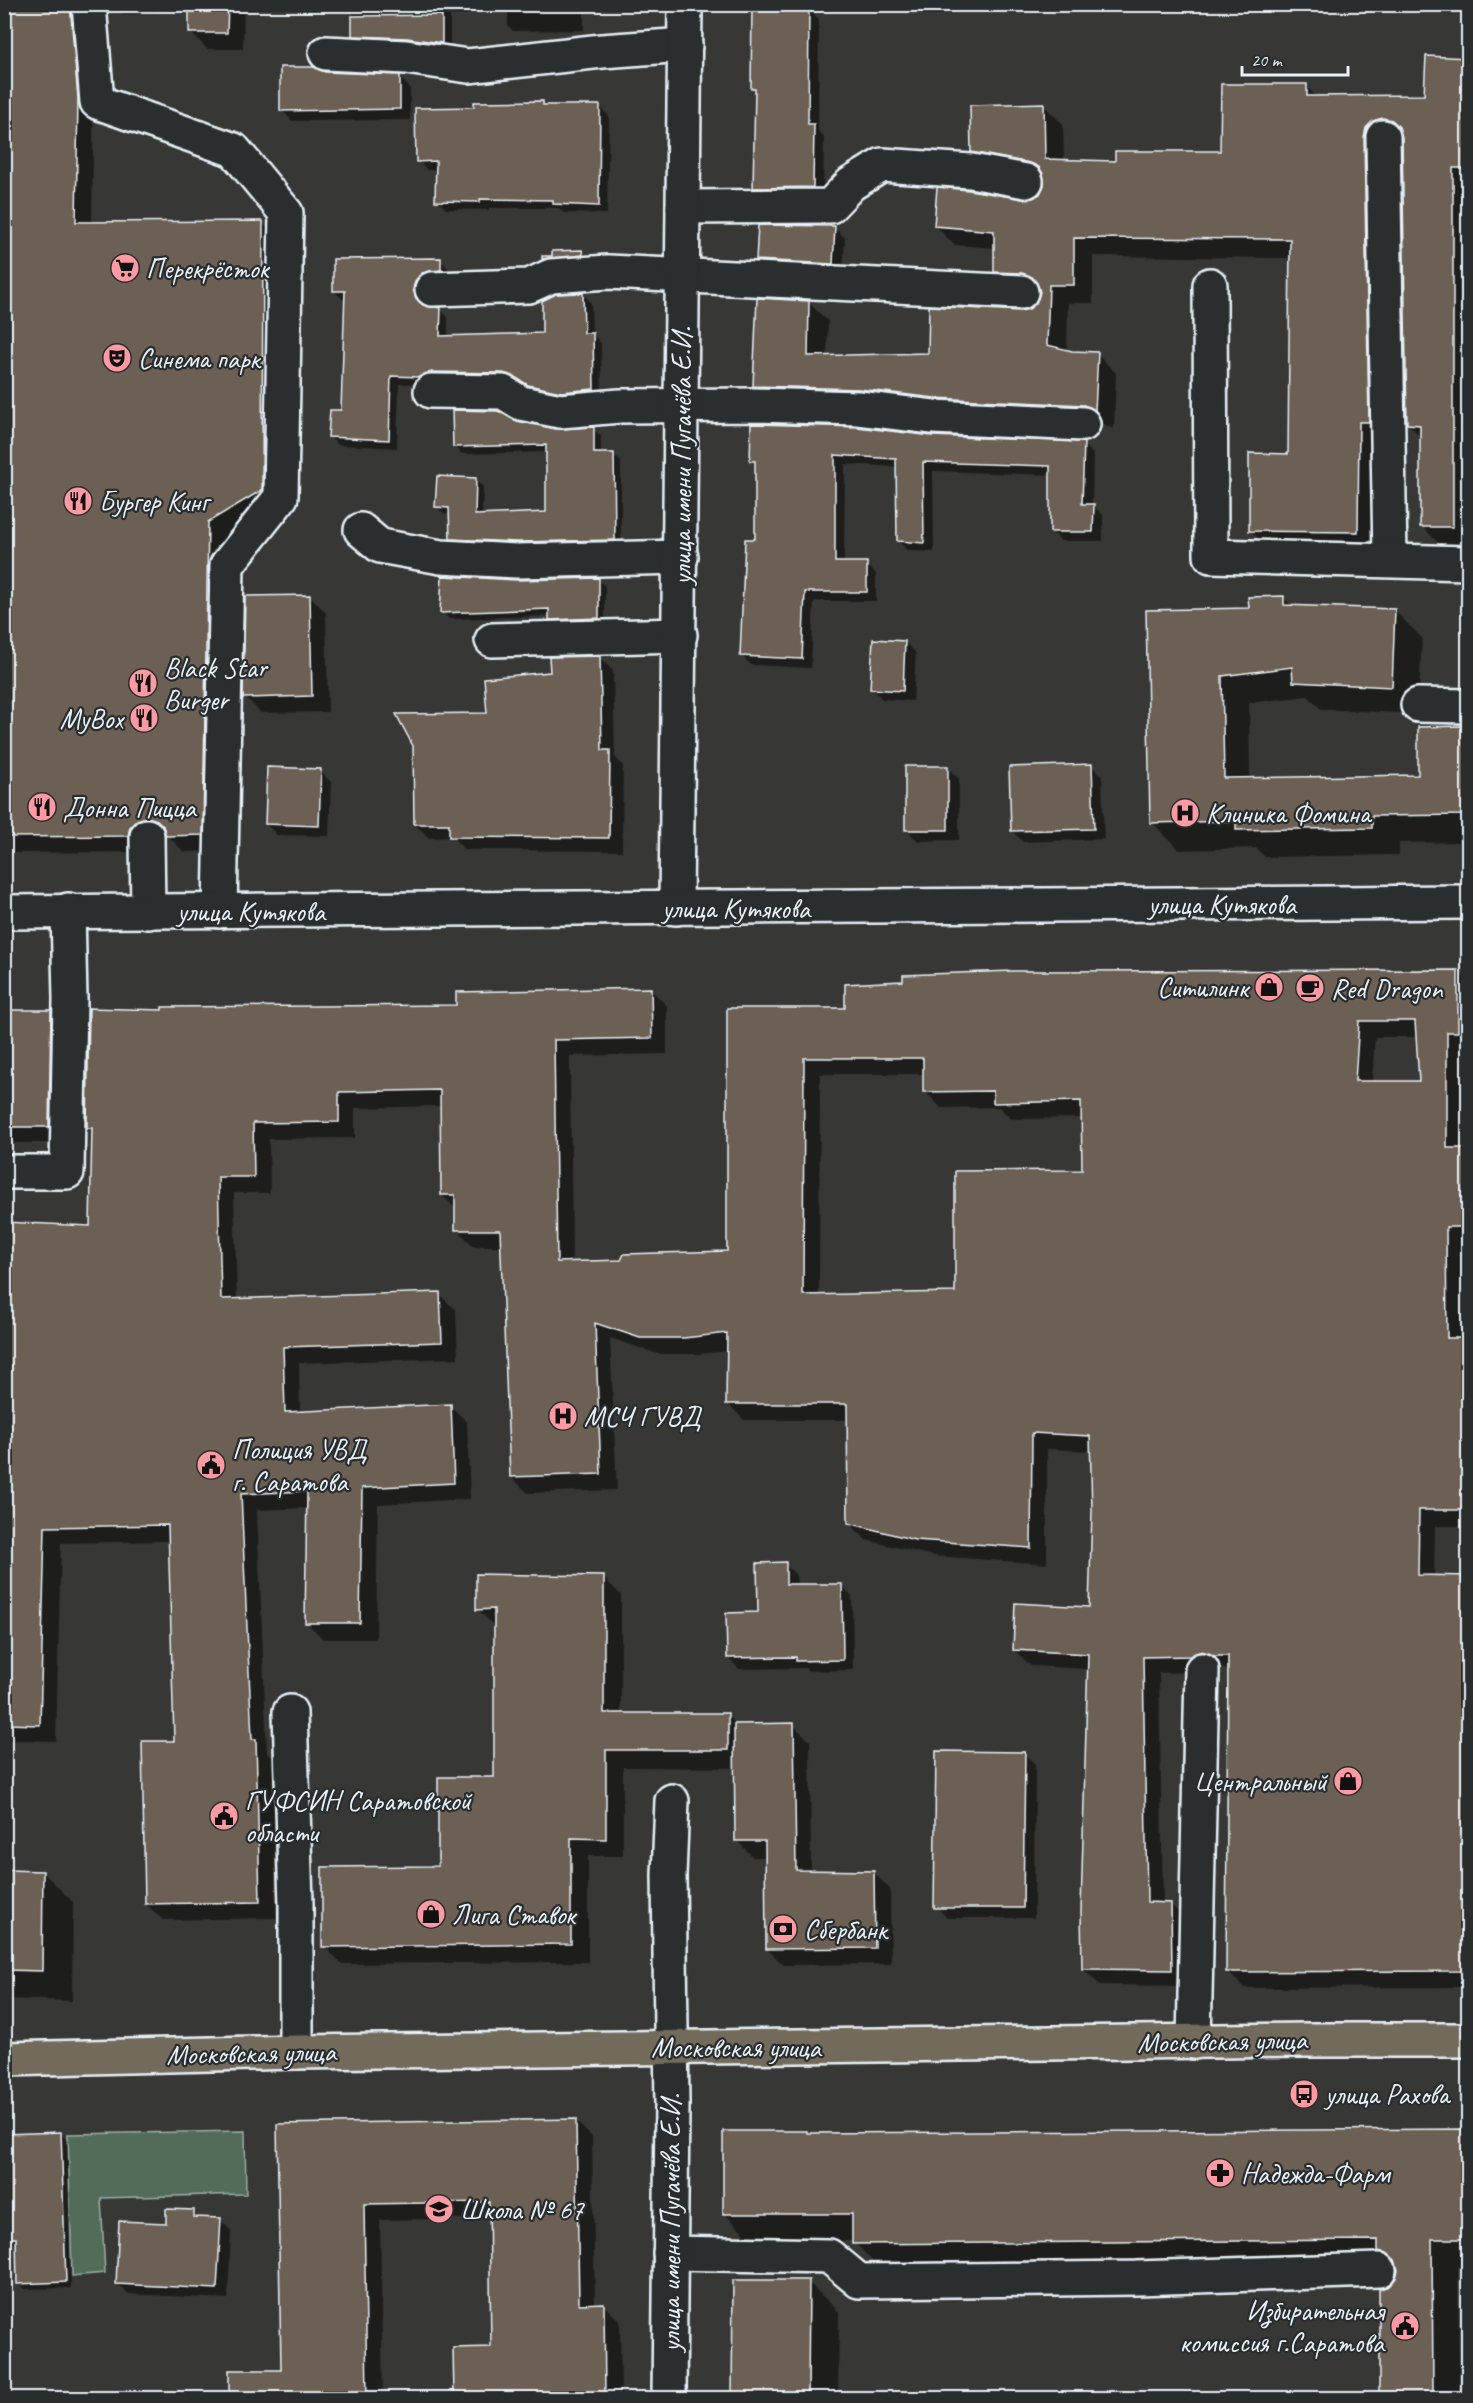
<svg xmlns="http://www.w3.org/2000/svg" width="1473" height="2403" viewBox="0 0 1473 2403" font-family="Caveat,sans-serif">
  <style>
    .green { fill: #526c5a; stroke: #9daea9; stroke-width: 1.5 }
    .shadow { fill: #0007; fill-rule: evenodd }
    .building { fill: #6c5f52; stroke: #e8f1f8; stroke-width: 1.5; fill-rule: evenodd }
    .lines { fill: none; stroke-linecap: round; stroke-linejoin: round }
    .minor-casing { stroke: #e8f1f8; stroke-width: 38 }
    .major-casing { stroke: #e8f1f8; stroke-width: 38 }
    .minor { stroke: #2a2d2e; stroke-width: 33 }
    .major { stroke: #726b5a; stroke-width: 33 }
    .labels { text-anchor: middle; dominant-baseline: central; stroke-width: 4.5; stroke-linejoin: round; paint-order: stroke }
    .poi-label { font-size: 28px; fill: #e8f1f8; stroke: #2a2d2e; text-anchor: start }
    .street-label { font-size: 28px; fill: #e8f1f8; stroke: #2a2d2e }
  </style>
  <rect width="100%" height="100%" fill="#373735"/>
  <filter id="ink" filterUnits="userSpaceOnUse"><feTurbulence type="fractalNoise" baseFrequency=".0167" numOctaves="2"/><feDisplacementMap in="SourceGraphic" scale="12" xChannelSelector="R" yChannelSelector="G"/><feConvolveMatrix kernelMatrix="1 2 1 2 8 2 1 2 1" color-interpolation-filters="sRGB"/></filter>
  <g filter="url(#ink)">
    <!-- green -->
    <polygon class="green" points="245,2131 246,2194 101,2198 105,2273 72,2276 68,2134"/>
    <!-- shadow -->
    <g class="shadow">
      <polygon points="4,4 95,4 92,224 262,223 279,239 278,507 224,538 219,851 184,852 165,833 153,836 144,852 4,853"/>
      <polygon points="115,4 244,4 243,49 207,49 190,32 191,12 124,14"/>
      <polygon points="353,4 450,4 450,50 362,43 354,35"/>
      <polygon points="508,4 584,4 584,30 513,31 508,26"/>
      <polygon points="808,9 819,20 818,131 824,137 823,198 765,198 754,187 756,92 753,88"/>
      <polygon points="1427,58 1468,60 1468,546 1441,546 1422,526 1421,437 1408,424 1403,137 1392,140 1377,551 1270,550 1251,531 1290,455 1291,258 1093,256 1093,303 1068,303 1067,351 1097,354 1116,373 1114,429 1104,424 774,405 754,386 808,302 828,321 827,357 930,355 1020,312 1030,310 1038,303 1041,292 1015,291 995,271 996,248 954,245 935,225 1033,200 1041,195 1045,181 992,171 972,152 1043,105 1063,124 1064,161 1116,163 1221,153 1306,86 1317,97 1425,97"/>
      <polygon points="325,73 399,77 410,88 410,120 292,121 282,110"/>
      <polygon points="542,102 546,107 600,107 609,116 607,214 564,213 559,208 489,208 489,210 446,209 437,200 438,170 427,170 418,161"/>
      <polygon points="834,227 845,238 843,274 768,271 757,260"/>
      <polygon points="440,260 448,268 448,278 421,298 423,307 440,309 448,317 448,337 544,335 583,294 591,303 592,334 601,343 602,397 538,393 523,384 513,381 399,384 397,448 338,445 330,437 343,412 347,299 343,299 334,291"/>
      <polygon points="516,423 556,431 593,429 601,436 601,454 613,454 621,462 621,547 459,546 451,538 450,514 444,514 437,507 476,480 483,487 482,517 548,514 548,452 462,454 454,446"/>
      <polygon points="932,437 1083,444 1093,454 1092,505 1103,515 1103,541 1061,541 1051,531 1052,475 933,471 934,552 908,551 898,541 897,467 845,464 844,564 866,564 876,574 876,601 814,601 811,668 751,665 741,655 757,541 757,465 752,460"/>
      <polygon points="598,579 605,586 605,625 557,626 550,619 550,616 449,619 442,612 517,581"/>
      <polygon points="310,596 326,613 328,712 261,713 245,697"/>
      <polygon points="1283,597 1293,607 1394,610 1422,638 1418,714 1321,709 1308,696 1249,703 1250,779 1420,777 1419,728 1468,728 1468,842 1399,843 1399,855 1265,857 1256,848 1179,850 1152,822 1250,609"/>
      <polygon points="905,642 916,653 913,701 882,699 872,688"/>
      <polygon points="599,657 613,671 615,757 623,765 622,851 465,850 452,837 429,838 415,824 488,714 551,673"/>
      <polygon points="1092,766 1102,777 1104,839 1023,842 1012,831"/>
      <polygon points="948,768 959,779 959,840 918,841 907,830"/>
      <polygon points="320,771 331,782 329,836 277,835 266,824"/>
      <path d="M 1458,971 L 1468,982 L 1468,1048 L 1463,1048 L 1463,1150 L 1468,1150 L 1468,1243 L 1462,1243 L 1462,1339 L 1468,1339 L 1468,1526 L 1435,1526 L 1434,1577 L 1468,1577 L 1468,1987 L 1244,1988 L 1227,1971 L 1229,1671 L 1219,1667 L 1207,1672 L 1159,1673 L 1163,1904 L 1170,1904 L 1187,1921 L 1188,1986 L 1100,1985 L 1083,1969 L 1089,1669 L 1031,1666 L 1014,1650 L 1090,1608 L 1093,1511 L 1091,1451 L 1047,1449 L 1047,1564 L 933,1556 L 866,1540 L 849,1523 L 849,1420 L 744,1420 L 727,1403 L 728,1351 L 701,1354 L 658,1354 L 610,1338 L 617,1490 L 528,1493 L 511,1477 L 502,1246 L 473,1246 L 457,1229 L 456,1209 L 442,1195 L 441,1106 L 355,1108 L 355,1138 L 269,1139 L 270,1193 L 234,1193 L 237,1300 L 439,1294 L 456,1310 L 458,1358 L 299,1363 L 300,1413 L 450,1406 L 467,1422 L 470,1499 L 378,1504 L 376,1639 L 323,1639 L 306,1622 L 308,1508 L 257,1510 L 267,1753 L 272,1757 L 276,1918 L 163,1920 L 146,1904 L 175,1742 L 170,1541 L 61,1543 L 56,1741 L 4,1740 L 4,1224 L 92,1228 L 93,1132 L 88,1127 L 163,1011 L 457,1007 L 650,989 L 667,1006 L 667,1054 L 570,1056 L 572,1263 L 729,1252 L 729,1009 L 847,1010 ZM 1375,1037 L 1418,1037 L 1421,1083 L 1372,1082 ZM 820,1074 L 924,1074 L 925,1091 L 941,1108 L 999,1107 L 1011,1119 L 1083,1118 L 1084,1172 L 956,1294 L 819,1297 Z"/>
      <polygon points="4,1011 50,1012 67,1028 65,1143 4,1143"/>
      <polygon points="785,1564 796,1575 797,1586 841,1585 852,1596 853,1670 808,1671 805,1668 739,1669 728,1658 760,1614"/>
      <polygon points="603,1577 621,1595 621,1715 727,1715 738,1726 793,1725 810,1741 811,1872 873,1872 890,1889 891,1964 784,1965 767,1949 766,1857 753,1857 737,1841 736,1768 623,1767 623,1856 588,1856 588,1962 342,1964 324,1946 440,1868 495,1779 495,1627 477,1609"/>
      <polygon points="1024,1753 1035,1764 1034,1918 947,1918 936,1907"/>
      <polygon points="4,1871 43,1872 73,1902 72,2001 4,1999"/>
      <polygon points="576,2121 592,2137 595,2305 603,2305 620,2321 621,2398 455,2398 455,2349 493,2349 491,2218 380,2220 383,2398 231,2398 231,2372 282,2372 279,2125"/>
      <polygon points="1468,2131 1468,2266 1458,2266 1459,2398 1384,2398 1381,2395 1390,2287 1397,2279 1399,2270 1395,2266 881,2270 853,2241 752,2241 725,2214 808,2134"/>
      <polygon points="60,2133 67,2140 71,2288 25,2289 19,2283 18,2244 4,2244 4,2135"/>
      <polygon points="193,2212 200,2219 221,2220 231,2231 228,2299 128,2294 117,2283 167,2224"/>
      <polygon points="735,2282 808,2282 839,2312 838,2398 734,2398"/>
    </g>
    <!-- building -->
    <g class="building">
      <polygon points="4,4 70,4 78,98 76,222 263,221 262,490 208,522 203,835 166,836 163,826 157,820 147,817 137,820 130,827 128,836 4,837"/>
      <polygon points="189,4 228,4 227,33 189,33"/>
      <polygon points="752,7 809,7 808,124 814,124 813,187 753,188 755,89 751,89"/>
      <polygon points="442,15 442,43 407,38 352,36 352,16"/>
      <polygon points="1426,56 1468,58 1468,168 1453,168 1453,527 1420,527 1420,425 1407,424 1402,137 1399,127 1392,120 1383,118 1373,121 1366,128 1364,137 1369,422 1359,422 1358,532 1249,531 1249,453 1288,454 1290,239 1074,238 1074,285 1049,285 1047,345 1072,351 1098,352 1095,411 1084,405 935,398 859,389 753,386 757,298 809,301 808,356 928,353 929,306 1020,311 1029,309 1036,303 1040,292 1037,283 1032,277 1022,273 994,272 994,231 934,226 937,187 969,190 1023,199 1033,198 1040,194 1044,185 1043,174 1039,167 1030,163 971,152 970,105 1044,103 1045,159 1115,161 1115,151 1220,151 1221,84 1307,84 1307,96 1424,95"/>
      <polygon points="280,67 314,67 325,72 400,75 400,109 280,111"/>
      <polygon points="543,101 543,105 600,105 599,206 553,204 553,200 480,199 480,202 435,201 436,161 416,162 415,108 474,107 474,102"/>
      <polygon points="758,225 835,226 833,264 756,260"/>
      <polygon points="582,250 583,255 542,259 542,256 552,256 552,251"/>
      <polygon points="441,258 441,270 422,273 415,281 413,289 416,298 423,305 441,308 440,336 542,333 542,301 556,294 583,293 584,333 593,333 594,389 561,392 528,385 513,376 503,373 431,372 420,377 391,376 389,440 328,437 330,410 341,410 345,291 333,291 333,259"/>
      <polygon points="452,410 498,411 517,421 556,429 594,427 594,453 614,453 615,540 517,542 450,539 449,508 435,507 437,476 476,478 475,515 546,512 546,445 453,447"/>
      <polygon points="751,424 857,427 932,436 1084,442 1082,504 1094,504 1093,532 1050,532 1050,466 923,462 924,543 897,541 896,459 835,455 835,562 867,562 867,592 805,592 802,659 740,656 745,539 755,539 755,461 750,461"/>
      <polygon points="442,576 517,580 599,578 599,618 549,620 549,609 440,613"/>
      <polygon points="310,595 312,696 243,698 245,596"/>
      <polygon points="1284,596 1284,605 1395,609 1392,687 1293,682 1292,667 1222,676 1224,778 1418,775 1418,727 1468,726 1468,815 1372,816 1372,828 1236,830 1236,821 1150,823 1146,610 1249,608 1248,597"/>
      <polygon points="873,639 905,641 903,691 870,689"/>
      <polygon points="600,656 602,750 610,750 609,838 449,837 449,824 414,824 413,746 396,714 487,713 484,678 550,672 549,657"/>
      <polygon points="1092,764 1094,829 1011,831 1009,767"/>
      <rect x="905" y="766" width="43" height="64"/>
      <polygon points="267,767 321,769 319,826 265,824"/>
      <path d="M 1458,970 L 1458,1032 L 1447,1032 L 1447,1148 L 1468,1148 L 1468,1227 L 1446,1227 L 1447,1338 L 1468,1338 L 1468,1510 L 1419,1510 L 1418,1575 L 1468,1576 L 1468,1971 L 1226,1972 L 1228,1656 L 1214,1656 L 1202,1651 L 1190,1656 L 1143,1657 L 1147,1902 L 1171,1903 L 1172,1970 L 1082,1969 L 1081,1910 L 1088,1654 L 1013,1650 L 1015,1603 L 1089,1607 L 1092,1511 L 1090,1436 L 1032,1433 L 1031,1548 L 915,1540 L 848,1523 L 847,1404 L 726,1404 L 727,1333 L 684,1338 L 640,1338 L 595,1323 L 601,1474 L 510,1477 L 500,1230 L 455,1230 L 455,1195 L 441,1195 L 440,1090 L 339,1092 L 339,1122 L 253,1123 L 254,1177 L 218,1177 L 221,1299 L 440,1292 L 442,1342 L 283,1347 L 285,1412 L 451,1404 L 454,1483 L 362,1488 L 360,1623 L 305,1623 L 307,1491 L 241,1494 L 252,1739 L 256,1739 L 260,1902 L 145,1904 L 142,1741 L 174,1741 L 168,1525 L 45,1527 L 40,1725 L 4,1724 L 4,1222 L 90,1226 L 92,1128 L 87,1128 L 89,1008 L 162,1010 L 162,1007 L 456,1005 L 456,992 L 651,988 L 652,1038 L 554,1040 L 557,1262 L 621,1260 L 624,1254 L 727,1251 L 727,1008 L 845,1008 L 845,984 L 903,981 L 903,975 L 1013,971 ZM 1359,1021 L 1415,1021 L 1419,1081 L 1355,1081 ZM 804,1058 L 923,1058 L 923,1092 L 993,1091 L 993,1103 L 1081,1101 L 1082,1170 L 955,1171 L 955,1292 L 803,1295 Z"/>
      <polygon points="4,1010 51,1010 49,1127 4,1127"/>
      <polygon points="786,1562 786,1584 842,1584 843,1660 796,1661 796,1657 727,1658 726,1613 758,1612 757,1563"/>
      <polygon points="476,1574 604,1576 604,1713 728,1713 728,1750 606,1750 606,1839 571,1838 571,1944 322,1947 322,1867 438,1866 438,1777 494,1777 494,1609 476,1610"/>
      <polygon points="794,1723 796,1870 874,1871 875,1948 766,1949 765,1841 735,1841 734,1724"/>
      <polygon points="936,1751 1025,1752 1023,1908 934,1908"/>
      <polygon points="4,1870 43,1871 42,1971 4,1970"/>
      <polygon points="576,2119 579,2304 604,2303 605,2398 454,2398 453,2348 491,2347 489,2202 364,2204 367,2398 229,2398 229,2370 281,2370 277,2124"/>
      <polygon points="1468,2129 1468,2239 1432,2239 1433,2396 1379,2396 1379,2289 1389,2286 1396,2278 1398,2270 1395,2260 1387,2253 1378,2251 1378,2240 852,2244 852,2214 723,2214 723,2131 807,2131 807,2133"/>
      <polygon points="61,2132 66,2282 17,2284 16,2238 4,2238 4,2134"/>
      <polygon points="166,2209 194,2210 194,2217 221,2218 217,2289 116,2284 119,2221 166,2223"/>
      <polygon points="733,2280 809,2280 808,2398 732,2398"/>
    </g>
    <g class="lines">
      <!-- minor casing -->
      <g class="minor-casing">
        <g id="minor">
          <polyline points="89,4 97,102 234,150 286,213 281,497 227,565 220,911"/>
          <polyline points="326,53 406,57 468,66 602,51 685,45"/>
          <polyline points="1383,137 1390,560"/>
          <polyline points="683,207 830,206 851,184 882,165 971,171 1026,181"/>
          <polyline points="1210,285 1211,556 1468,563"/>
          <polyline points="432,289 529,286 551,276 608,272 1021,292"/>
          <polyline points="431,391 503,392 521,403 560,411 620,406 752,405 858,408 933,417 1083,424"/>
          <polyline points="361,530 380,546 441,557 517,561 681,557"/>
          <polyline points="492,640 680,635"/>
          <polyline points="1418,705 1468,706"/>
          <polyline points="147,836 148,912"/>
          <polyline points="676,908 685,4"/>
          <polyline points="4,912 1468,902"/>
          <polyline points="4,1172 67,1172 70,999 68,910"/>
          <polyline points="290,1712 296,1904 296,2052"/>
          <polyline points="1194,2042 1202,1670"/>
          <polyline points="670,2253 829,2256 859,2281 1137,2278 1379,2270"/>
          <polyline points="669,2398 672,2105 669,1875 672,1801"/>
        </g>
      </g>
      <!-- major casing -->
      <g class="major-casing">
        <polyline id="major" points="4,2059 296,2052 1307,2040 1468,2040"/>
      </g>
      <!-- minor -->
      <use href="#minor" class="minor"/>
      <!-- major -->
      <use href="#major" class="major"/>
    </g>
  </g>
  <!-- icons -->
  <defs>
    <g id="supermarket-disc" transform="scale(1.5)"><circle r="9.5" fill="#ff9aa2" stroke="#2a2d2e"/><path d="M-6-5.5h2.5l.6 2H6L4.5 2H-2.5L-4.4-4H-6ZM-1.5 3.2a1.3 1.3 0 1 0 .1 0ZM3 3.2a1.3 1.3 0 1 0 .1 0Z" fill="#111"/></g>
    <g id="theatre-disc" transform="scale(1.5)"><circle r="9.5" fill="#ff9aa2" stroke="#2a2d2e"/><path d="M-5-5.5Q0-4 5-5.5V0Q5 5 0 6Q-5 5-5 0ZM-3.3-2.5H-1v1.5H-3.3ZM1-2.5H3.3v1.5H1ZM-2.8 1Q0 5.5 2.8 1Z" fill="#111"/></g>
    <g id="restaurant-disc" transform="scale(1.5)"><circle r="9.5" fill="#ff9aa2" stroke="#2a2d2e"/><path d="M-5-6h1v4h1v-4h1v4h1v-4h1v5L-1.5 .5V6h-2V.5L-5-1ZM5-6V6H3V1.5H1.5Q1.5-4 5-6Z" fill="#111"/></g>
    <g id="hospital-disc" transform="scale(1.5)"><circle r="9.5" fill="#ff9aa2" stroke="#2a2d2e"/><path d="M-5-5h3v3.5h4V-5h3V5h-3V1.5h-4V5h-3Z" fill="#111"/></g>
    <g id="shop-disc" transform="scale(1.5)"><circle r="9.5" fill="#ff9aa2" stroke="#2a2d2e"/><path d="M-5-2.5h2.3a2.7 3.5 0 0 1 5.4 0H5L5.5 6h-11ZM-1.5-2.5h3a1.5 2.3 0 0 0-3 0Z" fill="#111"/></g>
    <g id="cafe-disc" transform="scale(1.5)"><circle r="9.5" fill="#ff9aa2" stroke="#2a2d2e"/><path d="M-5.5-4.5H6V0H3Q3 3.5 0 3.5H-2.5Q-5.5 3.5-5.5 0ZM3-3.2v2h1.7v-2ZM-6 4.5H4V6H-6Z" fill="#111"/></g>
    <g id="civic-disc" transform="scale(1.5)"><circle r="9.5" fill="#ff9aa2" stroke="#2a2d2e"/><path d="M-.6-6.5H3V-4.5H.6V-3L4-1V1h2V6H-6V1h2V-1L-.6-3ZM-1.2 2.5V6h2.4V2.5Z" fill="#111"/></g>
    <g id="bank-disc" transform="scale(1.5)"><circle r="9.5" fill="#ff9aa2" stroke="#2a2d2e"/><path d="M-6-4H6V4H-6ZM0-2.3a2.3 2.3 0 1 0 0 4.6a2.3 2.3 0 1 0 0-4.6Z" fill="#111"/></g>
    <g id="bus-disc" transform="scale(1.5)"><circle r="9.5" fill="#ff9aa2" stroke="#2a2d2e"/><path d="M-5-6H5V4H4V6H2V4H-2V6H-4V4H-5ZM-3.5-4V0h7V-4ZM-3.5 1.2v1.5H-2V1.2ZM2 1.2v1.5H3.5V1.2Z" fill="#111"/></g>
    <g id="pharmacy-disc" transform="scale(1.5)"><circle r="9.5" fill="#ff9aa2" stroke="#2a2d2e"/><path d="M-2-6h4v4h4v4h-4v4h-4v-4h-4v-4h4Z" fill="#111"/></g>
    <g id="school-disc" transform="scale(1.5)"><circle r="9.5" fill="#ff9aa2" stroke="#2a2d2e"/><path d="M0-5L7-2L0 1L-7-2ZM-4 1L0 2.5L4 1V4Q0 6-4 4Z" fill="#111"/></g>
  </defs>
  <g fill-rule="evenodd">
    <use href="#supermarket-disc" x="125" y="268"/>
    <use href="#theatre-disc" x="117" y="358"/>
    <use href="#restaurant-disc" x="78" y="501"/>
    <use href="#restaurant-disc" x="143" y="683"/>
    <use href="#restaurant-disc" x="144" y="718"/>
    <use href="#restaurant-disc" x="42" y="807"/>
    <use href="#hospital-disc" x="1185" y="813"/>
    <use href="#shop-disc" x="1269" y="987"/>
    <use href="#cafe-disc" x="1310" y="988"/>
    <use href="#hospital-disc" x="563" y="1416"/>
    <use href="#civic-disc" x="211" y="1465"/>
    <use href="#shop-disc" x="1348" y="1781"/>
    <use href="#civic-disc" x="224" y="1816"/>
    <use href="#shop-disc" x="431" y="1914"/>
    <use href="#bank-disc" x="783" y="1929"/>
    <use href="#bus-disc" x="1304" y="2094"/>
    <use href="#pharmacy-disc" x="1220" y="2173"/>
    <use href="#school-disc" x="439" y="2209"/>
    <use href="#civic-disc" x="1405" y="2326"/>
  </g>
  <g class="labels">
    <!-- poi labels -->
    <g class="poi-label">
      <text x="146" y="268">Перекрёсток</text>
      <text x="138" y="358">Синема парк</text>
      <text x="99" y="501">Бургер Кинг</text>
      <text x="164" y="667">Black Star<tspan x="164" dy="32">Burger</tspan></text>
      <text x="123" y="718" text-anchor="end">MyBox</text>
      <text x="63" y="807">Донна Пицца</text>
      <text x="1206" y="813">Клиника Фомина</text>
      <text x="1248" y="987" text-anchor="end">Ситилинк</text>
      <text x="1331" y="988">Red Dragon</text>
      <text x="584" y="1416">МСЧ ГУВД</text>
      <text x="232" y="1449">Полиция УВД<tspan x="232" dy="32">г. Саратова</tspan></text>
      <text x="1327" y="1781" text-anchor="end">Центральный</text>
      <text x="245" y="1800">ГУФСИН Саратовской<tspan x="245" dy="32">области</tspan></text>
      <text x="452" y="1914">Лига Ставок</text>
      <text x="804" y="1929">Сбербанк</text>
      <text x="1325" y="2094">улица Рахова</text>
      <text x="1241" y="2173">Надежда-Фарм</text>
      <text x="460" y="2209">Школа № 67</text>
      <text x="1384" y="2310" text-anchor="end">Избирательная<tspan x="1384" dy="32">комиссия г.Саратова</tspan></text>
    </g>
    <!-- street labels -->
    <g class="street-label">
      <text transform="translate(681 456) rotate(-90)">улица имени Пугачёва Е.И.</text>
      <text x="1222" y="904">улица Кутякова</text>
      <text x="736" y="908">улица Кутякова</text>
      <text x="251" y="911">улица Кутякова</text>
      <text transform="translate(1222 2041) rotate(-1)">Московская улица</text>
      <text x="736" y="2047">Московская улица</text>
      <text transform="translate(251 2053) rotate(-1)">Московская улица</text>
      <text transform="translate(670 2223) rotate(-90)">улица имени Пугачёва Е.И.</text>
    </g>
  </g>
  <!-- margin -->
  <rect width="1473" height="2403" fill="none" stroke="#2a2d2e" stroke-width="24"/>
  <rect x="12" y="12" width="1449" height="2379" fill="none" stroke="#e8f1f8" stroke-width="2" filter="url(#ink)"/>
  <!-- scale -->
  <path d="M1242 66v9h106v-9" fill="none" stroke="#e8f1f8" stroke-width="3"/>
  <text x="1251" y="66" font-size="18" fill="#e8f1f8" stroke="#2a2d2e" stroke-width="4.5" paint-order="stroke">20 m</text>
</svg>
